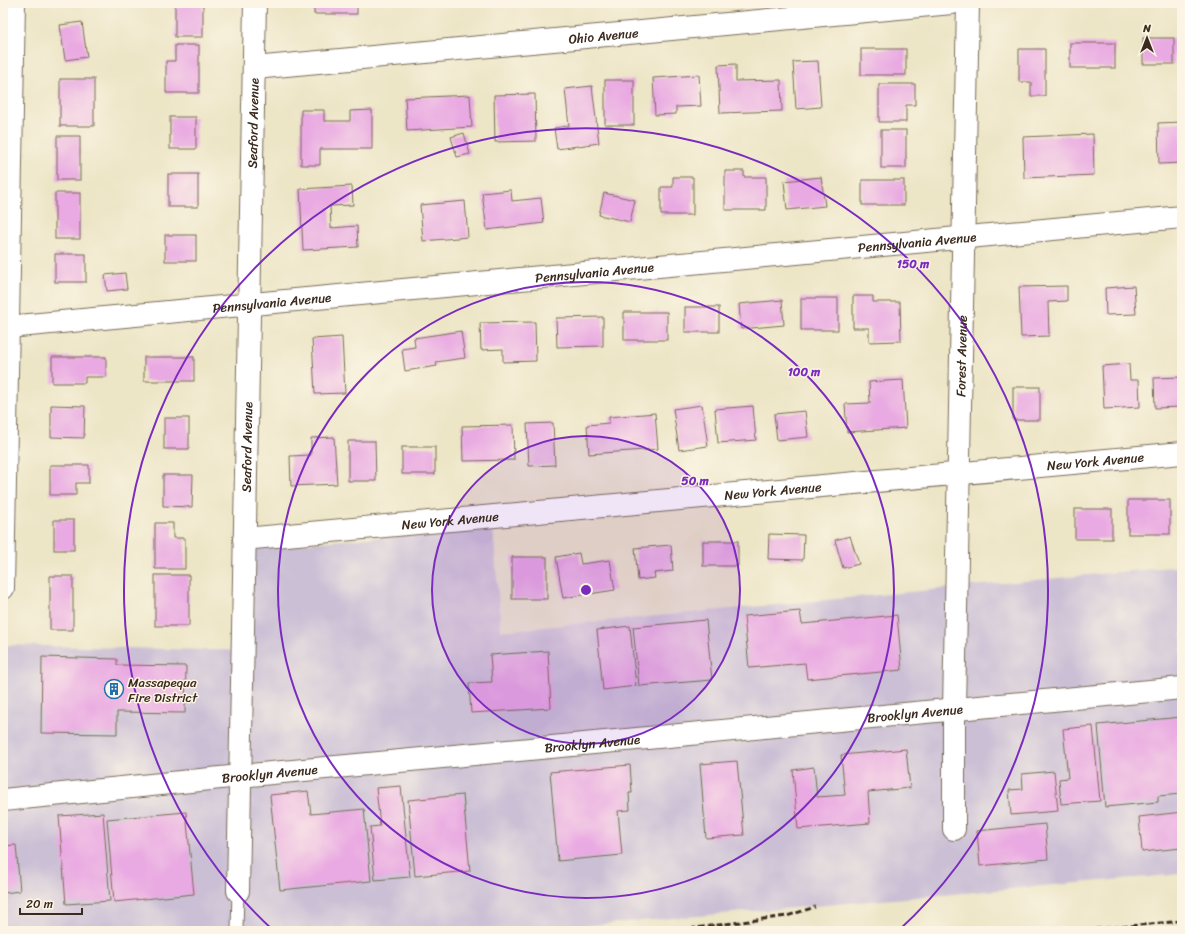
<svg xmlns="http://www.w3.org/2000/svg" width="1185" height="934" viewBox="0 0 1185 934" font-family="Sriracha,sans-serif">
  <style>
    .industrial { fill: #cbbfd5 }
    .building { fill: #e9a9e2 }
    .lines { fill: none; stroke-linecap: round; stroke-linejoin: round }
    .service-casing { stroke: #796b59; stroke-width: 13 }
    .minor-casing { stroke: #796b59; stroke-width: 24 }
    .service { stroke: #fff; stroke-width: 11 }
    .minor { stroke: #fff; stroke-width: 22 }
    .rail { stroke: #3b2a1e; stroke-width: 3; stroke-dasharray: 6 3; stroke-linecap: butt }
    .ring { fill: none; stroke: #7b2cbf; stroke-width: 2 }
    .labels { text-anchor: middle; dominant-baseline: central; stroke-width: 3; stroke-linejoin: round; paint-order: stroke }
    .street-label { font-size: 13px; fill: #3b2a1e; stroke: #fcf5e5 }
    .poi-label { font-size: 13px; fill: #3b2a1e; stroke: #fcf5e5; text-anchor: start }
    .centre { fill: #7b2cbf; stroke: #fcf5e5; stroke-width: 2 }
    .ring-label { font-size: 12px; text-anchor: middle; font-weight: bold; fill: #7b2cbf; stroke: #fcf5e5; stroke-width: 3; stroke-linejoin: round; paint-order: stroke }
  </style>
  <rect width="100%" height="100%" fill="#fcf5e5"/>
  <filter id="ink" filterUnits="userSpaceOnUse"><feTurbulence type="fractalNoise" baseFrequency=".025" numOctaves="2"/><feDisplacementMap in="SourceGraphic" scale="8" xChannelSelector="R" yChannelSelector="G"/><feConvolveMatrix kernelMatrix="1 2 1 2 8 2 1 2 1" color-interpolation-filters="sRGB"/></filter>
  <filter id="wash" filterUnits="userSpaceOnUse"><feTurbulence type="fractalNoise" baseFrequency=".012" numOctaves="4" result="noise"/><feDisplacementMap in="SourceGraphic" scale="16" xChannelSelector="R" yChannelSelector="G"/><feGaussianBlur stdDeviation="0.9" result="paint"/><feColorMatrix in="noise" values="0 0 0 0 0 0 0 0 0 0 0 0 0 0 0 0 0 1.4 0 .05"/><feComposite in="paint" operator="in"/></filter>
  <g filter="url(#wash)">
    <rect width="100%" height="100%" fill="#ece5c6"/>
    <!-- industrial -->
    <polygon class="industrial" points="493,528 501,631 1182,566 1182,874 525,931 3,931 3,645 248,651 245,548"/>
    <g id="blocks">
      <!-- building -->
      <g class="building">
        <rect x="175" y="3" width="28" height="34"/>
        <rect x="314" y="3" width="43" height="11"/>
        <polygon points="82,22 87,57 65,60 60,25"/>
        <rect x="1143" y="38" width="31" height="26"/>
        <rect x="1070" y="43" width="45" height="25"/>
        <polygon points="175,45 199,45 199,93 166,93 166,61 175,61"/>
        <rect x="861" y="49" width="45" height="26"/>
        <polygon points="1019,49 1045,49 1045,96 1031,96 1031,82 1019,82"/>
        <polygon points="818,61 821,107 796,109 793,62"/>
        <polygon points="736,64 736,81 781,80 782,111 720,113 718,65"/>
        <polygon points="699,75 701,106 676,107 676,114 655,115 653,78"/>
        <rect x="60" y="79" width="34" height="47"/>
        <rect x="605" y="80" width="29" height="45"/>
        <polygon points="879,84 915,84 915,105 906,105 906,122 879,122"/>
        <polygon points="592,86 599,143 557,149 554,128 569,126 565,89"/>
        <polygon points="535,94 536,141 495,142 494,95"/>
        <polygon points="470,95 472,127 407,131 405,98"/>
        <polygon points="301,110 324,110 324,121 350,121 350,111 372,110 372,149 320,149 320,165 301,165"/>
        <rect x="170" y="117" width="26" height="32"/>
        <polygon points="1182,122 1182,163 1159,164 1158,123"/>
        <rect x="881" y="130" width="25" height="38"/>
        <polygon points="464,133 470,154 457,157 451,137"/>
        <polygon points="1093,134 1094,175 1024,178 1023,137"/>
        <rect x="57" y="136" width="23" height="44"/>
        <polygon points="725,171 744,171 744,177 766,177 766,210 725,210"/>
        <rect x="168" y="174" width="30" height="33"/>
        <polygon points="673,177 693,177 693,215 661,215 661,187 673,187"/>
        <polygon points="821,177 825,206 787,210 784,181"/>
        <rect x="862" y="180" width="42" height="25"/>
        <polygon points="352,186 353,205 330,206 331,228 357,226 358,247 303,250 300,189"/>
        <polygon points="511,190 512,201 541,198 544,223 487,230 482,193"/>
        <rect x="55" y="193" width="25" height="46"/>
        <polygon points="604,193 635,200 630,222 599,215"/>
        <polygon points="465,201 468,237 423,241 420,205"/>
        <rect x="165" y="235" width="31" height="26"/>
        <rect x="55" y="254" width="31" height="28"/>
        <polygon points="125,273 127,289 107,291 105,275"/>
        <polygon points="1067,286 1067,301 1048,302 1049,336 1021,337 1019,287"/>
        <polygon points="1134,286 1136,314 1106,315 1105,288"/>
        <polygon points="853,296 873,296 873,302 900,302 901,341 869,342 869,328 853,328"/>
        <rect x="801" y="298" width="37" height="32"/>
        <polygon points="782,300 784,325 741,329 739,304"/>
        <rect x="685" y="307" width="34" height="25"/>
        <rect x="624" y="312" width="43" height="28"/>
        <polygon points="603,317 603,346 557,347 556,318"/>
        <polygon points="535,322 536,361 503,362 503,349 481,350 480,323"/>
        <polygon points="461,331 465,358 436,362 437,366 405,371 402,349 415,347 414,338"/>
        <polygon points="342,337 345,393 315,394 312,339"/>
        <polygon points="52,357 106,357 106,377 85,377 85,383 52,383"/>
        <rect x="144" y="357" width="50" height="24"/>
        <polygon points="1129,364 1130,380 1139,380 1140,407 1104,409 1102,366"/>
        <polygon points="1182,377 1182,407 1155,408 1154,378"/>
        <polygon points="903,380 906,428 847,432 845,404 870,403 869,382"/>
        <rect x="1013" y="387" width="27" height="33"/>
        <polygon points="51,405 85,406 84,438 51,437"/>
        <polygon points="702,405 708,446 679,450 673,409"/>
        <polygon points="753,406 756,440 718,443 715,409"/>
        <polygon points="805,411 808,437 777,440 774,414"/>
        <polygon points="655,413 658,449 589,454 587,425 609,423 609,417"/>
        <rect x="164" y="418" width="25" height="31"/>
        <polygon points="553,423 555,465 529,466 527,424"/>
        <polygon points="513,425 514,460 463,461 462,426"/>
        <polygon points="334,437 337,484 291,486 290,456 311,455 311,438"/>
        <polygon points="348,441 375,441 376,481 348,481"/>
        <rect x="402" y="447" width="33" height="27"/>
        <polygon points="50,465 89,465 89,483 76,483 76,495 50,495"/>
        <polygon points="163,475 193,475 192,507 163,506"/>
        <rect x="1128" y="500" width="42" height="34"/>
        <rect x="1075" y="509" width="37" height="30"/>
        <rect x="54" y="520" width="20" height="30"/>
        <polygon points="155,523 173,523 173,538 185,538 185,569 155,569"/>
        <polygon points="769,534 804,535 803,560 768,559"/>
        <polygon points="850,536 859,564 843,568 835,540"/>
        <rect x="703" y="541" width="35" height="25"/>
        <polygon points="671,545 673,571 654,573 655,578 638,580 635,548"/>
        <polygon points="579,553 581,564 610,560 615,590 563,598 556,557"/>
        <rect x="512" y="557" width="35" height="42"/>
        <rect x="155" y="575" width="34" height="51"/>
        <rect x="50" y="576" width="23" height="54"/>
        <polygon points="800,611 802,624 897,615 902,670 807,679 805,663 749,668 744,616"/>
        <polygon points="706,620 712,680 639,686 633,627"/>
        <polygon points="630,626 636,686 603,690 597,630"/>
        <polygon points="548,651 551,708 471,713 469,683 492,682 490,655"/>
        <polygon points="42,657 117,659 117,665 186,666 185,713 117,712 117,734 41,733"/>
        <polygon points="1182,717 1182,794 1158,796 1158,802 1105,807 1098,725"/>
        <polygon points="1093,726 1100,801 1061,804 1059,779 1068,778 1063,729"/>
        <polygon points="906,749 910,788 868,792 870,823 798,829 793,770 814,767 817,797 845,795 841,755"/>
        <polygon points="737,761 744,835 706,838 700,764"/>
        <polygon points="630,765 632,793 629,793 630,810 618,811 622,855 558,861 550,772"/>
        <polygon points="1054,771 1058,811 1011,815 1009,790 1023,789 1022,774"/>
        <polygon points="401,786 410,877 375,880 370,827 380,826 376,788"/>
        <polygon points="308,791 311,814 364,809 371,881 280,890 270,795"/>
        <polygon points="463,795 470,871 415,876 408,800"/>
        <polygon points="186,812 194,894 114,902 107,819"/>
        <polygon points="1182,812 1182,848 1142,852 1139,817"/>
        <polygon points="103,813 110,901 66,904 59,816"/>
        <polygon points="1045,824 1048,859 980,866 977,831"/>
        <polygon points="16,845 20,891 3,893 3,846"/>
      </g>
    </g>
  </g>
  <g filter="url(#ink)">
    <use href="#blocks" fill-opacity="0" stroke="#796b59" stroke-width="1"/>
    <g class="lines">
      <!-- service casing -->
      <g class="service-casing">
        <polyline id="service" points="237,930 238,891"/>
      </g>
      <!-- minor casing -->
      <g class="minor-casing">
        <g id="minor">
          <path id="s1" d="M 254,68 L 952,3"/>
          <path id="s2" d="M 8,327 L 1182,217"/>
          <path id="s3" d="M 244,539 L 1182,453"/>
          <polyline points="3,588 14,3"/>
          <path id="s4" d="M 3,800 L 240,776 L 1182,688"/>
          <path id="s5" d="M 954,829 L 954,710 L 968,3"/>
          <path id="s6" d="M 238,891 L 255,3"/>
        </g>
      </g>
      <!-- service -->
      <use href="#service" class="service"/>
      <!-- minor -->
      <use href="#minor" class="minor"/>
      <!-- rail -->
      <g class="rail">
        <polyline points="672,931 787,916 815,907"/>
        <polyline points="1077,931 1182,921"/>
      </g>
    </g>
  </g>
  <!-- distance rings -->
  <circle cx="586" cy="590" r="154" fill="#7b2cbf" fill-opacity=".12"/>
  <g class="ring">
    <circle cx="586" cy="590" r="154"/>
    <circle cx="586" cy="590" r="308"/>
    <path d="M274 931A462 462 0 1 1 898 931"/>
  </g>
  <!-- icons -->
  <defs>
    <g id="building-ring" transform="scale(1)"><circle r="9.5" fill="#fcf5e5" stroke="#1f6fb2" stroke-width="1.5"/><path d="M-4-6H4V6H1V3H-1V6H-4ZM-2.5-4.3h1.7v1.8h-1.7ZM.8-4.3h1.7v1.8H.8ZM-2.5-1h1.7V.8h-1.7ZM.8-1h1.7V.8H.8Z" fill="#1f6fb2"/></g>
  </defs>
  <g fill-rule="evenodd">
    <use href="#building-ring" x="114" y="689"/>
  </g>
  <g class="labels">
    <!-- street labels -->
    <g class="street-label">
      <text stroke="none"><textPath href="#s1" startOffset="351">Ohio Avenue</textPath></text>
      <text stroke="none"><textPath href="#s6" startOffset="768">Seaford Avenue</textPath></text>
      <text stroke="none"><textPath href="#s2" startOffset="913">Pennsylvania Avenue</textPath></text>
      <text stroke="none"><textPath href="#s2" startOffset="589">Pennsylvania Avenue</textPath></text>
      <text stroke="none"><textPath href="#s2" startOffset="265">Pennsylvania Avenue</textPath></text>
      <text stroke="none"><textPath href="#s5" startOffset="473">Forest Avenue</textPath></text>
      <text stroke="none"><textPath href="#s6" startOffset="444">Seaford Avenue</textPath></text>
      <text stroke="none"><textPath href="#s3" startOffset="855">New York Avenue</textPath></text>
      <text stroke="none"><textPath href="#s3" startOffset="531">New York Avenue</textPath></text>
      <text stroke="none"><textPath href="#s3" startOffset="207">New York Avenue</textPath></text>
      <text stroke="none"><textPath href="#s4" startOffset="916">Brooklyn Avenue</textPath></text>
      <text stroke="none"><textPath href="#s4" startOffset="592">Brooklyn Avenue</textPath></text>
      <text stroke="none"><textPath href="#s4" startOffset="268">Brooklyn Avenue</textPath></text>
    </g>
    <!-- poi labels -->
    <g class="poi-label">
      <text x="128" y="682">Massapequa<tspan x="128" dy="15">Fire District</tspan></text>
    </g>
  </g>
  <circle cx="586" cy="590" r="6" class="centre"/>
  <g class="ring-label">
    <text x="913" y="268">150 m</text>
    <text x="804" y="376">100 m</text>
    <text x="695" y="485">50 m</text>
  </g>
  <!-- margin -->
  <rect width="1185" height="934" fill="none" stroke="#fcf5e5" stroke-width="16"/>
  <!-- north arrow -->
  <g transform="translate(1147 38)" stroke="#fcf5e5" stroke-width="3" paint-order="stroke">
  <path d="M0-3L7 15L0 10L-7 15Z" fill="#3b2a1e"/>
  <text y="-6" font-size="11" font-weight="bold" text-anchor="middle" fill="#3b2a1e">N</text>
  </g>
  <!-- scale -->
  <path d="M20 908v6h62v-6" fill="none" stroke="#3b2a1e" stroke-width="2"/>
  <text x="26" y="908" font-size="12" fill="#3b2a1e" stroke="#fcf5e5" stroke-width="3" paint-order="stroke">20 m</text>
</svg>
